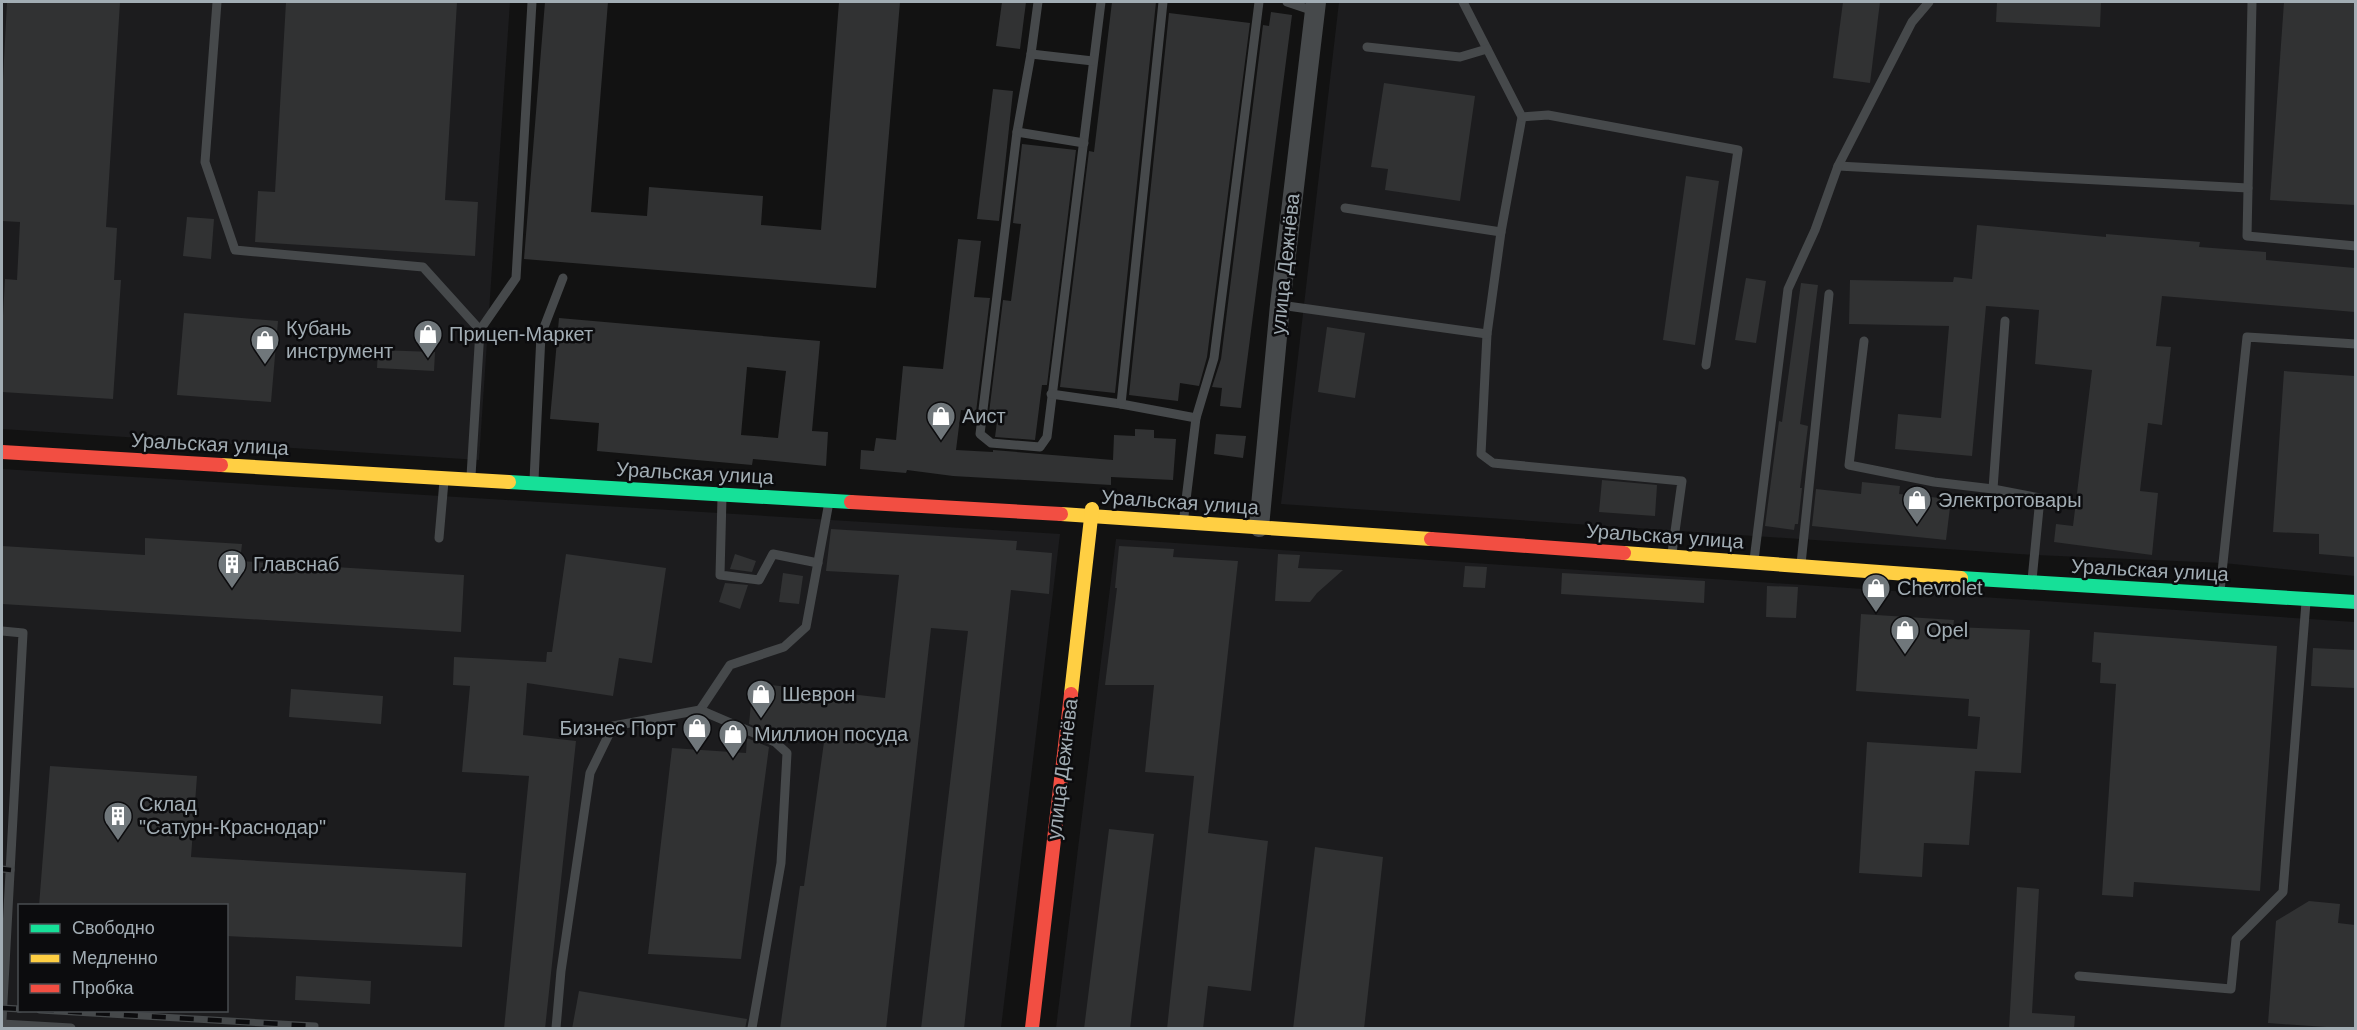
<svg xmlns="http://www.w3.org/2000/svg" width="2357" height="1030" viewBox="0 0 2357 1030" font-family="Arial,sans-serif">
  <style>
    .built { fill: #1c1c1e; fill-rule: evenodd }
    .building { fill: #313233; fill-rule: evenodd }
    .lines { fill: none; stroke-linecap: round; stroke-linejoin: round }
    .lane { stroke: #46494b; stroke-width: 9 }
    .street { stroke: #46494b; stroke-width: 20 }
    .fast { stroke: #16e098; stroke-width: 14 }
    .slow { stroke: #ffcf43; stroke-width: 14 }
    .jam { stroke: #f24e42; stroke-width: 14 }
    .rail-casing { stroke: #46494b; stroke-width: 7 }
    .rail { stroke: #0c0c0e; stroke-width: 4.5; stroke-dasharray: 14; stroke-linecap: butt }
    .labels { text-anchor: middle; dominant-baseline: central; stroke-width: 5; stroke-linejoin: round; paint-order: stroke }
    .street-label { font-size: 20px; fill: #a2adb4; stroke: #0c0c0e }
    .poi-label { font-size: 20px; fill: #a2adb4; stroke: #0c0c0e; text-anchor: start }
  </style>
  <rect width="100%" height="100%" fill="#121212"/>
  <!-- built -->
  <g class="built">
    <polygon points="2,2 510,2 479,460 2,429"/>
    <polygon points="1339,2 2355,2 2355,576 2223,563 2035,555 1281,504"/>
    <path d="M 2,469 L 1060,534 L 1001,1028 L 2,1028 ZM 20,906 L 226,906 L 226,1010 L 20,1010 Z"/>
    <polygon points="1116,539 2355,622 2355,1028 1056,1028"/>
  </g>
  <!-- building -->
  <g class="building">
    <polygon points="7,2 120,2 106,227 117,228 114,280 121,280 113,399 2,392 2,333 5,279 17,280 20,222 2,221 2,99"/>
    <polygon points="286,2 457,2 445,200 478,202 475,256 255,242 258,191 275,192"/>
    <polygon points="545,2 608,2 591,212 647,216 649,187 763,196 761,225 821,230 839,2 900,2 876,288 524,259"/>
    <polygon points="1002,2 1026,2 1020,49 996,46"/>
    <polygon points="1112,2 1156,2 1115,393 1060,387 1089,151 1094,152"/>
    <polygon points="1843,2 1880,2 1870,83 1833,78"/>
    <polygon points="1997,2 2101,2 2100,27 1996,22"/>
    <polygon points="2284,2 2355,2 2355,205 2270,200"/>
    <polygon points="1271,12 1292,15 1241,408 1220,406 1222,388 1212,387 1221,359 1263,25 1269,26"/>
    <polygon points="1169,13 1250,23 1207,357 1199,386 1180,383 1178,401 1129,395"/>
    <polygon points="1384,83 1475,96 1460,201 1385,190 1388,169 1371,167"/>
    <polygon points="993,89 1013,91 999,221 977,219"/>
    <polygon points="1022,144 1076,150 1047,385 1042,385 1035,440 995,437 998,414 989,413 1003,300 1011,301 1021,224 1013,223"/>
    <polygon points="1686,176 1719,181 1695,345 1663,340"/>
    <polygon points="187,217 214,219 211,259 183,256"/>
    <polygon points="1977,225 2106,237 2106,234 2200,242 2199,247 2266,252 2266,260 2355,268 2355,312 2162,296 2156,346 2171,347 2162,425 2148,423 2140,491 2158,493 2152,555 2054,542 2056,524 2073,526 2092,370 2035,364 2039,310 1986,306 1972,456 1895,449 1898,414 1941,418 1949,326 1849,324 1850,280 1953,282 1954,277 1972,279"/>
    <polygon points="958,239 981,241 974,297 990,298 976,412 961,410 956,450 993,452 993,450 1113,460 1114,435 1135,436 1135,429 1154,430 1154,438 1176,439 1173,480 1111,477 1111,485 953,476 907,470 906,473 860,469 861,450 874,451 876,438 896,440 903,366 943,369"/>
    <polygon points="1746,278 1766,281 1756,343 1735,340"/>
    <polygon points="1801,283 1818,285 1800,424 1808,426 1800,488 1802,488 1798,524 1795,524 1794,530 1765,526 1779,421 1782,422"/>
    <polygon points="184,313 278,321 271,402 177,395"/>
    <path d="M 559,318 L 820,341 L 812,431 L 828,432 L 826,466 L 753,459 L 752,465 L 597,451 L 599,423 L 550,419 ZM 747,367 L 786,371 L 778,438 L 741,435 Z"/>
    <polygon points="1327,327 1365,333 1355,398 1318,392"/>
    <polygon points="378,350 435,352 434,371 377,368"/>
    <polygon points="2284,371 2355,376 2355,557 2319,554 2319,534 2273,532"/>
    <polygon points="1216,434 1246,436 1243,458 1214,454"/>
    <polygon points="1602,480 1657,485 1655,516 1599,512"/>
    <polygon points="1862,482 1900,486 1899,494 1951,499 1946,540 1812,526 1816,489 1861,494"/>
    <polygon points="831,529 1017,541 1016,550 1052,553 1049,594 1011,590 964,1029 921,1029 968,631 931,628 886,1029 780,1029 800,886 804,886 825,735 772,728 771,733 749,724 753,683 885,698 899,575 826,571"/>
    <polygon points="145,538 242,544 240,561 464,575 461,632 2,604 2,546 145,555"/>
    <polygon points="1119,546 1174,549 1173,557 1238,561 1208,833 1268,841 1251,991 1208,986 1203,1029 1167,1029 1194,776 1145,772 1154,685 1105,685 1117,588 1115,588"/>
    <polygon points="566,554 666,568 652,663 619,658 613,696 527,683 523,735 576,741 545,1029 504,1029 529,776 462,772 470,686 453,685 454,657 546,662 547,652 552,652"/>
    <polygon points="735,554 756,561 752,572 730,569"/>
    <polygon points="1278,554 1300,555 1298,568 1343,570 1317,593 1310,602 1275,601"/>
    <polygon points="1465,566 1487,567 1485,588 1463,587"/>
    <polygon points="783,573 803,576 799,604 779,602"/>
    <polygon points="1562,573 1705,581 1704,603 1561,594"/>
    <polygon points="725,583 748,585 740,609 719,602"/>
    <polygon points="1767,586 1798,587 1796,618 1766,617"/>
    <polygon points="1861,614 1954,620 1953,627 2030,630 2021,773 1975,771 1969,845 1924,843 1922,877 1859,873 1867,742 1977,749 1980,717 1968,716 1969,699 1856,691"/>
    <polygon points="2094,632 2277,646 2260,891 2134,882 2133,897 2102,895 2116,684 2100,683 2101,663 2092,662"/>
    <polygon points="2313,648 2355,650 2355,688 2311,686"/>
    <polygon points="291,689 383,696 381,724 289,717"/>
    <polygon points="747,738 769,747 741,959 648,954 672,748 746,753"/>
    <polygon points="50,766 197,776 191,857 466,873 462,947 226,936 226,906 39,906"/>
    <polygon points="1109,829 1154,834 1130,1029 1084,1029"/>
    <polygon points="1315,847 1383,857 1364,1029 1293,1029"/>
    <polygon points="2017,887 2039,889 2032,1013 2075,1016 2074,1029 2009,1029"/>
    <polygon points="2309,901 2340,904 2338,923 2355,925 2355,1029 2268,1023 2276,921"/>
    <polygon points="296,976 371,981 370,1004 295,1000"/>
    <polygon points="579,991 747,1019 745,1029 572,1029"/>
  </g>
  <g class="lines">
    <!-- lane -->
    <g class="lane">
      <polyline points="217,2 205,162 235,250 423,267 480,330"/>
      <polyline points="1038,2 1031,54 1017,132 980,434 991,443 1040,447 1047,437 1101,2"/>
      <polyline points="1287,2 1314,11"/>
      <polyline points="1463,2 1522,117 1501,232 1487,334 1481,454 1493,463 1682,481 1672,553"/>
      <polyline points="2252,2 2247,236 2356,246"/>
      <polyline points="1367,47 1460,57 1487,49"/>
      <polyline points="1031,54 1093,61"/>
      <polyline points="1522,117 1548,115 1738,150 1706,365"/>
      <polyline points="1017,132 1084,143"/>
      <polyline points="1838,166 2248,188"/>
      <polyline points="1345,208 1501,232"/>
      <polyline points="1280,305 1487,334"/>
      <polyline points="1864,341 1849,465 1934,482 1993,489 2040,498 2032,580"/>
      <polyline points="1051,394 1121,404 1196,418"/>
      <polyline points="1121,404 1163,2"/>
      <polyline points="471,476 480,330 516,278 532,2"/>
      <polyline points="534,480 541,335 563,278"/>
      <polyline points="1993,489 2005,321"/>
      <polyline points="722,497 720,575 759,580 773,554 818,563"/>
      <polyline points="1184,516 1196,418 1214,358 1259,2"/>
      <polyline points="439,538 444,481"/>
      <polyline points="1754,560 1788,289 1815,230 1838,166 1912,22 1929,2"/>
      <polyline points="1801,564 1829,294"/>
      <polyline points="2220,591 2247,337 2356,344"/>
      <polyline points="2,631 23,633 2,1020"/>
      <polyline points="700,710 730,665 784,647 806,627 829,502"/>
      <polyline points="2079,976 2231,989 2236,939 2283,892 2306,602"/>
      <polyline points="2,1024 71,1028"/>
      <polyline points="556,1028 561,971 590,773 613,726 700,710 775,742 787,753 781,863 752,1028"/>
    </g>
    <!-- street -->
    <polyline class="street" points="1259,527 1280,305 1316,2"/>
    <!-- fast -->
    <g class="fast">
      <polyline points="509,482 851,502"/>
      <polyline points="1961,578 2356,602"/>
    </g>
    <!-- slow -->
    <g class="slow">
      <polyline points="221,465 509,482"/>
      <polyline points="1061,514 1431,539"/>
      <polyline points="1624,553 1961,578"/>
      <polyline points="1071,694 1092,509"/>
    </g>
    <!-- jam -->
    <g class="jam">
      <polyline points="2,452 221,465"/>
      <polyline points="851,502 1061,514"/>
      <polyline points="1431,539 1624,553"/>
      <polyline points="1032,1028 1071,694"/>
    </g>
    <!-- rail casing -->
    <g class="rail-casing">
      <g id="rail">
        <polyline points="2,869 11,870"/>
        <polyline points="2,1008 20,1009"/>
        <polyline points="40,1010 315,1026"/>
      </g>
    </g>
    <!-- rail -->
    <use href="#rail" class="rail"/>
  </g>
  <!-- icons -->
  <defs>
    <g id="shop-pin" transform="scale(1.5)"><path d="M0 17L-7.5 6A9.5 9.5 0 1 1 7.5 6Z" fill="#70777b" stroke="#0c0c0e"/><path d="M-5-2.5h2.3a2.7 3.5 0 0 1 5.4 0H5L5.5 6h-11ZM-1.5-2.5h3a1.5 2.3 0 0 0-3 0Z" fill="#fff"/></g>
    <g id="building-pin" transform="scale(1.5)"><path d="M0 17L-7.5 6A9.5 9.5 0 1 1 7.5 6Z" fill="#70777b" stroke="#0c0c0e"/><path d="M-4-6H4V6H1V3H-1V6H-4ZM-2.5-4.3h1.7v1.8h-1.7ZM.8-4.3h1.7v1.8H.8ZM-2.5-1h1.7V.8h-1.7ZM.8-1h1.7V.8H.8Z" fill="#fff"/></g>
  </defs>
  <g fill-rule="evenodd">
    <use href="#shop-pin" x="428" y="334"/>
    <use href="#shop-pin" x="265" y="340"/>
    <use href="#shop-pin" x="941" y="416"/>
    <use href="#shop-pin" x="1917" y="500"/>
    <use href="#building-pin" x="232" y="564"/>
    <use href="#shop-pin" x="1876" y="588"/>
    <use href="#shop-pin" x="1905" y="630"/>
    <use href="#shop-pin" x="761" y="694"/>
    <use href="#shop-pin" x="697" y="728"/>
    <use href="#shop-pin" x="733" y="734"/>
    <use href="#building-pin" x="118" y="816"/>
  </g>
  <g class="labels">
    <!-- street labels -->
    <g class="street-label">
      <text transform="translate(1285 264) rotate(-84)">улица Дежнёва</text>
      <text transform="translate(210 444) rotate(3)">Уральская улица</text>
      <text transform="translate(695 473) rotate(3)">Уральская улица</text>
      <text transform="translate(1180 502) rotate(4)">Уральская улица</text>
      <text transform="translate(1665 536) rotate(4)">Уральская улица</text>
      <text transform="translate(2150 570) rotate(3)">Уральская улица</text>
      <text transform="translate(1062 769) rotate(-83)">улица Дежнёва</text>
    </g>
    <!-- poi labels -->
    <g class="poi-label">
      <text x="286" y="328">Кубань<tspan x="286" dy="23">инструмент</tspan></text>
      <text x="449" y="334">Прицеп-Маркет</text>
      <text x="962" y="416">Аист</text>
      <text x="1938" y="500">Электротовары</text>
      <text x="253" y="564">Главснаб</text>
      <text x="1897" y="588">Chevrolet</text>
      <text x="1926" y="630">Opel</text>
      <text x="782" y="694">Шеврон</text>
      <text x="676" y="728" text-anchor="end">Бизнес Порт</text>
      <text x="754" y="734">Миллион посуда</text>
      <text x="139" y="804">Склад<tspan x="139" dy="23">"Сатурн-Краснодар"</tspan></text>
    </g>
  </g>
  <!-- border -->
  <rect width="2357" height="1030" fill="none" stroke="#a2adb4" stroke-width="6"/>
  <!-- legend -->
  <rect x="18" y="904" width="210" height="108" fill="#0c0c0e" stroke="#484c50" stroke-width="1.5"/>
  <rect x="30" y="924" width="30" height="9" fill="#16e098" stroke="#484c50" stroke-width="1.5"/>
  <text x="72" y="934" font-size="18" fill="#a2adb4">Свободно</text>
  <rect x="30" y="954" width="30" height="9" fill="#ffcf43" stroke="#484c50" stroke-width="1.5"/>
  <text x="72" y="964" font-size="18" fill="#a2adb4">Медленно</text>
  <rect x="30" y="984" width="30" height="9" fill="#f24e42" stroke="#484c50" stroke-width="1.5"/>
  <text x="72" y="994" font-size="18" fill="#a2adb4">Пробка</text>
</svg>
